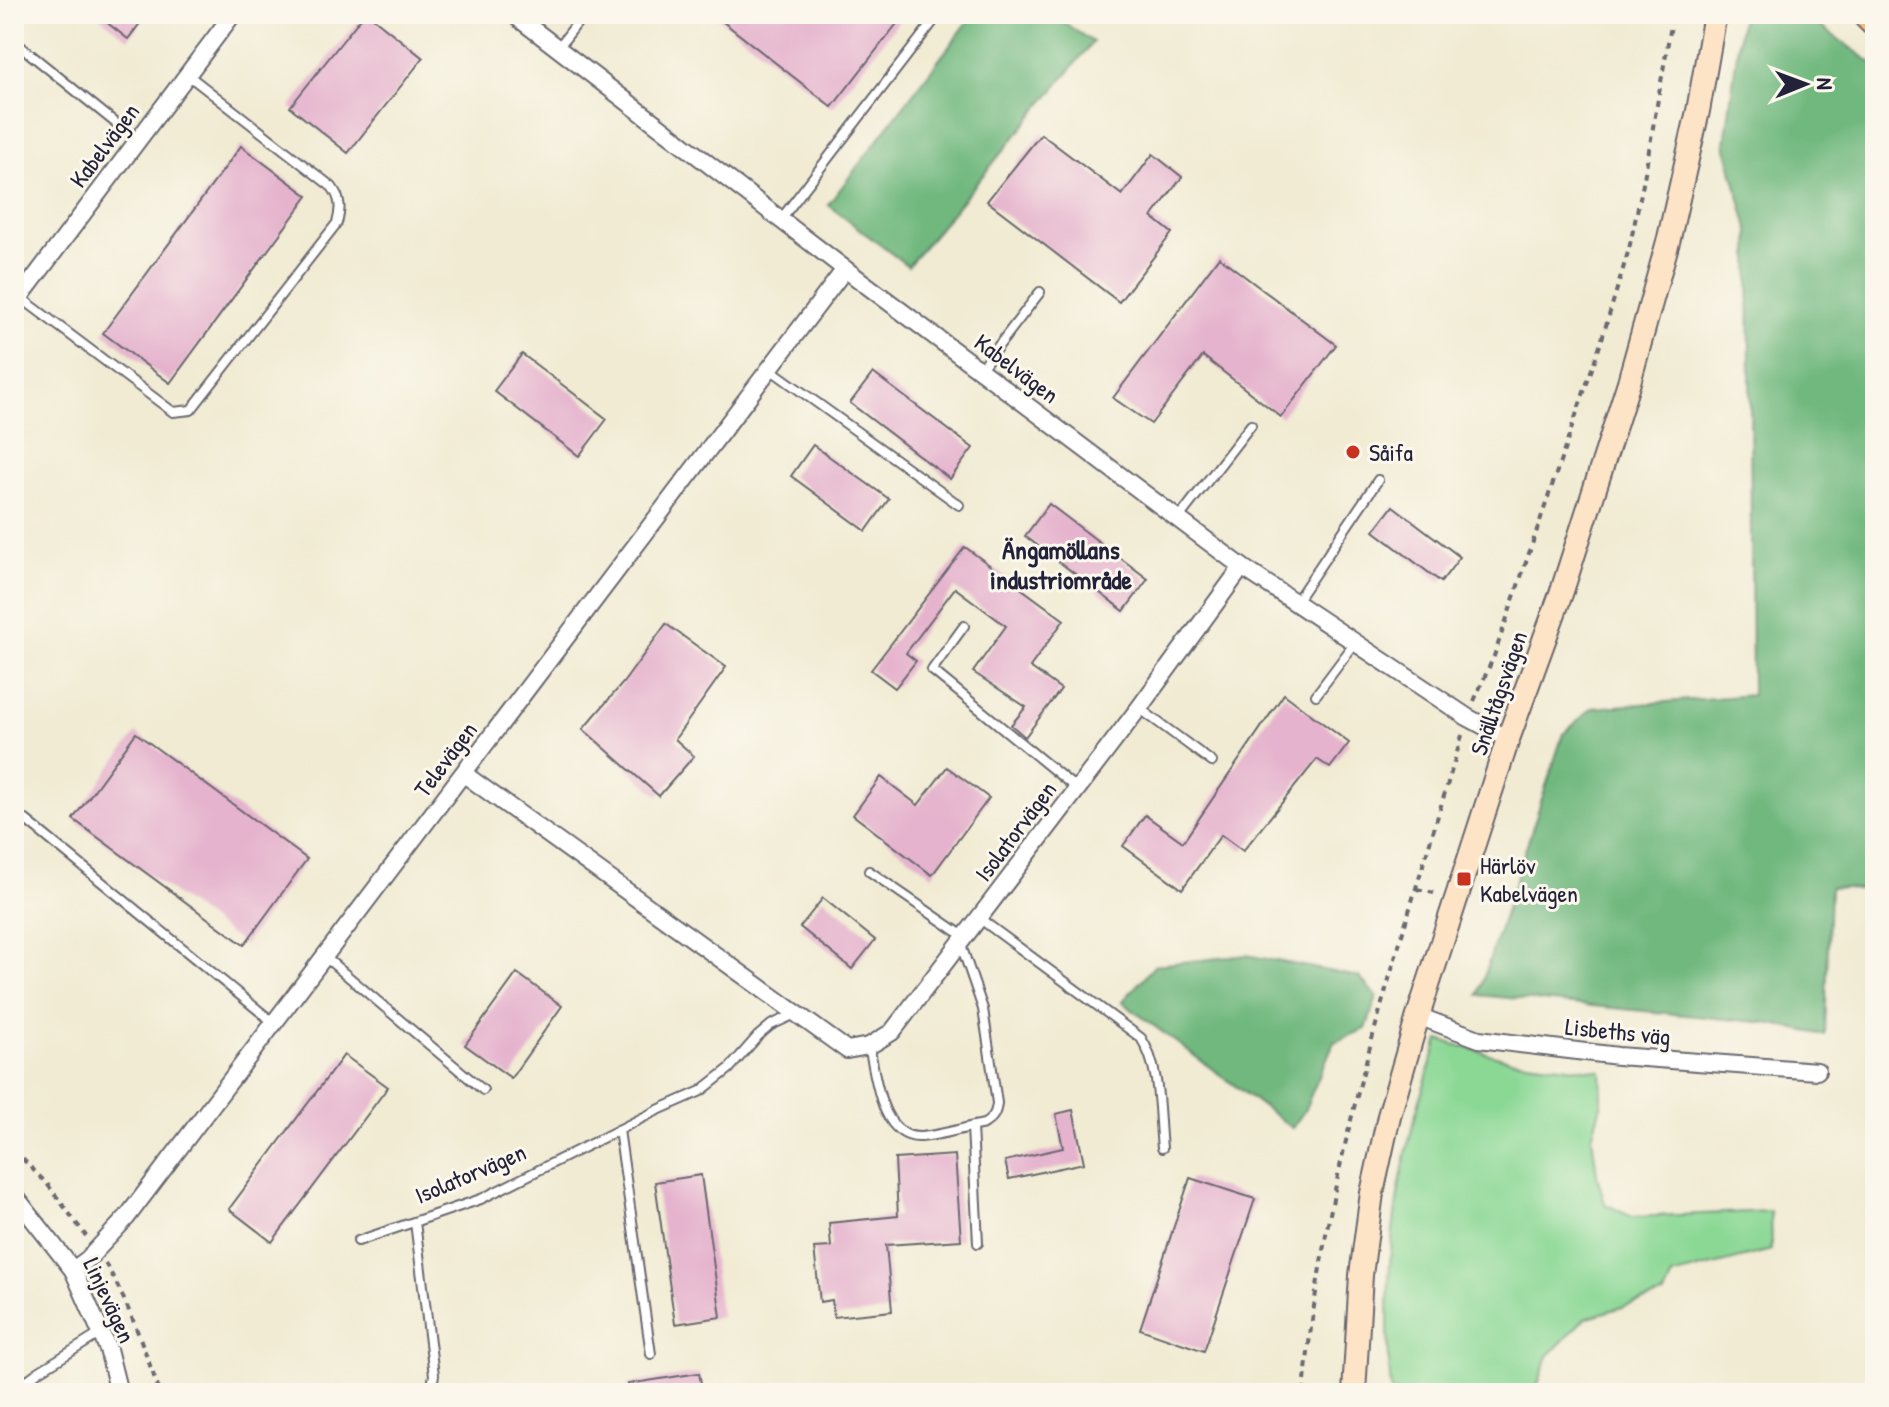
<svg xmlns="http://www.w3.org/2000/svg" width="1889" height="1407" viewBox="0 0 1889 1407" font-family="'Patrick Hand',sans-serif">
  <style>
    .green { fill: #8bd895; stroke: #567d68; stroke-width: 2 }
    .forest { fill: #70b87e; stroke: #496d5c; stroke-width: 2 }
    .building { fill: #e5b3cd }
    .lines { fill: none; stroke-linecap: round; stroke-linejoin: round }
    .lane-casing { stroke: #6a6870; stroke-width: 12 }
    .street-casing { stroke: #6a6870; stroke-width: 20 }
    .secondary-casing { stroke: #6a6870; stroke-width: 26 }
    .highway-casing { stroke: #6a6870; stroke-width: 34 }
    .path { stroke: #6a6870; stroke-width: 4; stroke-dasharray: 6 6; stroke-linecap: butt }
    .lane { stroke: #fff; stroke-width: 8 }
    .street { stroke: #fff; stroke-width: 16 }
    .secondary { stroke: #fee4c6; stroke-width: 22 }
    .highway { stroke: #fdbc70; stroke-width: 30 }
    .poi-dot { fill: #c8321e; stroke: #fbf7ec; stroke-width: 3 }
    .labels { text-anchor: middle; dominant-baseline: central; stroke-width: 6; stroke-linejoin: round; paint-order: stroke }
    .street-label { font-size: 24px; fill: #22223b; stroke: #fbf7ec }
    .poi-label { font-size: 24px; fill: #22223b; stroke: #fbf7ec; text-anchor: start }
    .neighbourhood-label { font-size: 26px; font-weight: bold; fill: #22223b; stroke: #fbf7ec }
  </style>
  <rect width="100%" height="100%" fill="#fbf7ec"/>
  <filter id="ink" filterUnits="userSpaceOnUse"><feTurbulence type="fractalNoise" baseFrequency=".0125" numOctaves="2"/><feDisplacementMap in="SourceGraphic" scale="16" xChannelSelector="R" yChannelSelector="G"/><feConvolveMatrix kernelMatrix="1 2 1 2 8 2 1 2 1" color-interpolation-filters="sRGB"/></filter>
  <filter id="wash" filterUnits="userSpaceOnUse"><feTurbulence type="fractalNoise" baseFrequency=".006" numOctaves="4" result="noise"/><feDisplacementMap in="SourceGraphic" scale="32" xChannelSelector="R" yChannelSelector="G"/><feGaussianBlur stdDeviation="1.8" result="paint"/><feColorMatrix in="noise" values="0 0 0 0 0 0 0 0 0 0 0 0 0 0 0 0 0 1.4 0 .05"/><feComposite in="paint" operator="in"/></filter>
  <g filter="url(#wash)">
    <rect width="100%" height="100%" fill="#f1ebd3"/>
    <!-- green -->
    <path class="green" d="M 1439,1040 L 1510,1060 L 1601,1071 L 1602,1102 L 1592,1136 L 1597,1175 L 1605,1204 L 1632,1217 L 1770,1211 L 1771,1250 L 1672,1276 L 1664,1295 L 1585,1318 L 1548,1356 L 1535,1393 L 1391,1393 C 1381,1264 1396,1162 1439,1040 Z"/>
    <!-- forest -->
    <g class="forest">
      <polygon points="974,14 1050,14 1093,42 908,266 828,205"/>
      <polygon points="1742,14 1803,14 1875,65 1875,890 1830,887 1825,1035 1767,1023 1478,995 1563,734 1592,708 1752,695 1749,232 1725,144"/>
      <polygon points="1247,955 1359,977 1377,997 1366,1029 1334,1042 1304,1111 1292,1128 1122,1002 1155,965"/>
    </g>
    <g id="blocks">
      <!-- building -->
      <g class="building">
        <polygon points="96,14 147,14 128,39"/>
        <polygon points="364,14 368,14 423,58 348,153 290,107"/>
        <polygon points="713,14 889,14 899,21 832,107"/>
        <polygon points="1041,134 1122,195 1153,154 1182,177 1152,217 1172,233 1119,302 987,201"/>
        <polygon points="241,146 308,196 170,383 103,333"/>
        <polygon points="1219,257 1336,345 1281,417 1203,356 1151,424 1113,398"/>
        <polygon points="522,354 607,419 579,456 494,391"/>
        <polygon points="873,373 973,448 950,479 850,403"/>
        <polygon points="813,445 889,499 866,531 791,476"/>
        <polygon points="1049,504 1148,579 1124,611 1025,536"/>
        <polygon points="1393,506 1460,557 1441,582 1374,531"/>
        <polygon points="965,547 1064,620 1030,667 1061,689 1025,737 1011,725 1026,707 973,672 1006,626 955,588 906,653 916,661 895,688 871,670"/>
        <polygon points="666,624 726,667 675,739 694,756 659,796 583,729 623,683"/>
        <polygon points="1284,694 1349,743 1330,768 1317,759 1243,851 1221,835 1182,889 1123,846 1145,815 1183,842"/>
        <polygon points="136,733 307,859 244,945 73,819"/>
        <polygon points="947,767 989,798 932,875 853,815 881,777 918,805"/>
        <polygon points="823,898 875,940 852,969 800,927"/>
        <polygon points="517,973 562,1006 511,1078 465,1045"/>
        <polygon points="344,1055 388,1087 272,1242 229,1209"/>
        <polygon points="1073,1110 1084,1163 1009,1179 1005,1161 1063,1148 1056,1114"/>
        <polygon points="955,1155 961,1240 886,1245 892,1311 834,1317 832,1300 820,1302 814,1248 831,1247 829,1223 898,1216 895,1159"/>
        <polygon points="701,1175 721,1317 675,1324 655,1182"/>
        <polygon points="1190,1178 1255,1199 1204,1351 1140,1329"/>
        <polygon points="699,1373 703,1393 628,1393 628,1384"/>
      </g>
    </g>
  </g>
  <g filter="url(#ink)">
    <use href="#blocks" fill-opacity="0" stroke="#6a6870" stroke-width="2"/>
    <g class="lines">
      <!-- lane casing -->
      <g class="lane-casing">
        <g id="lane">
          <polyline points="14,41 138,141"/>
          <polyline points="558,48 584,14"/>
          <polyline points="781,219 939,14"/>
          <path d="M 20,297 L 173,412 L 191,410 L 337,223 C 341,209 341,199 332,187 L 188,75"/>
          <polyline points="770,369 959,505"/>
          <polyline points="980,370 1040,292"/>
          <polyline points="1178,519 1251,425"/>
          <polyline points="1295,603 1378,480"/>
          <polyline points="964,626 932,670 1077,789"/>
          <polyline points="1316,695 1355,643"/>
          <polyline points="1139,708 1212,762"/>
          <polyline points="26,820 274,1023"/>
          <polyline points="869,871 965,937"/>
          <path d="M 979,918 L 1141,1038 C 1161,1069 1158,1111 1162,1148"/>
          <polyline points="325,957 483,1090"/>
          <path d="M 869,1046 C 876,1075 880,1139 921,1137 C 942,1135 963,1128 984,1124 C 993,1118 996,1114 997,1103 L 983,1009 L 961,945"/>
          <polyline points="972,1127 978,1243"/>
          <polyline points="619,1130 651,1354"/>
          <polyline points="415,1222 434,1375 432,1385 426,1393"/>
          <polyline points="358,1241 481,1199 658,1110 701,1091 729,1069 758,1036 771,1025 795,1014"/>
          <polyline points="14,1390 38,1372 101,1333"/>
        </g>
      </g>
      <!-- street casing -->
      <g class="street-casing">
        <g id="street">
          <polyline points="513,14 845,269 1242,567 1467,717 1508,739"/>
          <polyline points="14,305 233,14"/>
          <polyline points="464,774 847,1050 869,1046 892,1032 1139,708 1242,567"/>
          <polyline points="1418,1016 1479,1039 1618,1056 1817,1071"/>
          <polyline points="14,1195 73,1270 108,1349 119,1393"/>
          <polyline points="73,1270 88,1259 127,1217 845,269"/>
        </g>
      </g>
      <!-- secondary casing -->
      <g class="secondary-casing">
        <polyline id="secondary" points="1354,1393 1361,1275 1372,1193 1389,1116 1418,1016 1508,739 1562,591 1629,382 1669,238 1698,111 1715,14"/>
      </g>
      <!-- highway casing -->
      <g class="highway-casing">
        <polyline id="highway" points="1868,14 1875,21"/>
      </g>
      <!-- path -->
      <g class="path">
        <polyline points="1474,701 1494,656 1601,342 1629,249 1643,184 1673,14"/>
        <polyline points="1417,889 1434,893"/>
        <polyline points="14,1150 48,1185 86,1236"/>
        <path d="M 105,1263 C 129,1303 144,1349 160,1393"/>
        <path d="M 1304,1393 C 1323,1166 1399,950 1463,732"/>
      </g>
      <!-- lane -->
      <use href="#lane" class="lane"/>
      <!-- street -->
      <use href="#street" class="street"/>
      <!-- secondary -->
      <use href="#secondary" class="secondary"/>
      <!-- highway -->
      <use href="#highway" class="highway"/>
    </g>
  </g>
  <!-- markers -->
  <g class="poi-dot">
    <circle cx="1353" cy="452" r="8"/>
    <rect x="1456" y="871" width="16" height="16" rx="4"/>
  </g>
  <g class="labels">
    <!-- street labels -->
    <g class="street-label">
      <text transform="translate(104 145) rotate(-53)">Kabelvägen</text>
      <text transform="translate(1017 368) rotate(37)">Kabelvägen</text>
      <text transform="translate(1498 693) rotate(-71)">Snälltågsvägen</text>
      <text transform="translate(445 759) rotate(-53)">Televägen</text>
      <text transform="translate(1015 831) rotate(-53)">Isolatorvägen</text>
      <text transform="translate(1618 1031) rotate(6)">Lisbeths väg</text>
      <text transform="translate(470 1173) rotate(-23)">Isolatorvägen</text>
      <text transform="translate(110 1300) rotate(65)">Linjevägen</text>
    </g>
    <!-- poi labels -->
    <g class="poi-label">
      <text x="1369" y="452">Såifa</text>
      <text x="1480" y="865">Härlöv<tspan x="1480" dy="28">Kabelvägen</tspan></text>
    </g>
    <!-- neighbourhood labels -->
    <g class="neighbourhood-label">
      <text x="1061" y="549">Ängamöllans<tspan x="1061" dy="30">industriområde</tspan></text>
    </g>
  </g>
  <!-- margin -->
  <rect width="1889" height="1407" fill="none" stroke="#fbf7ec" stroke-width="48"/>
  <!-- north arrow -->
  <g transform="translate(1805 84) rotate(89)" stroke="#fbf7ec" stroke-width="6" paint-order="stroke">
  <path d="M0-6L14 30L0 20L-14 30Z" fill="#22223b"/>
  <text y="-12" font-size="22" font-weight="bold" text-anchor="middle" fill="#22223b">N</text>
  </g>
</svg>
